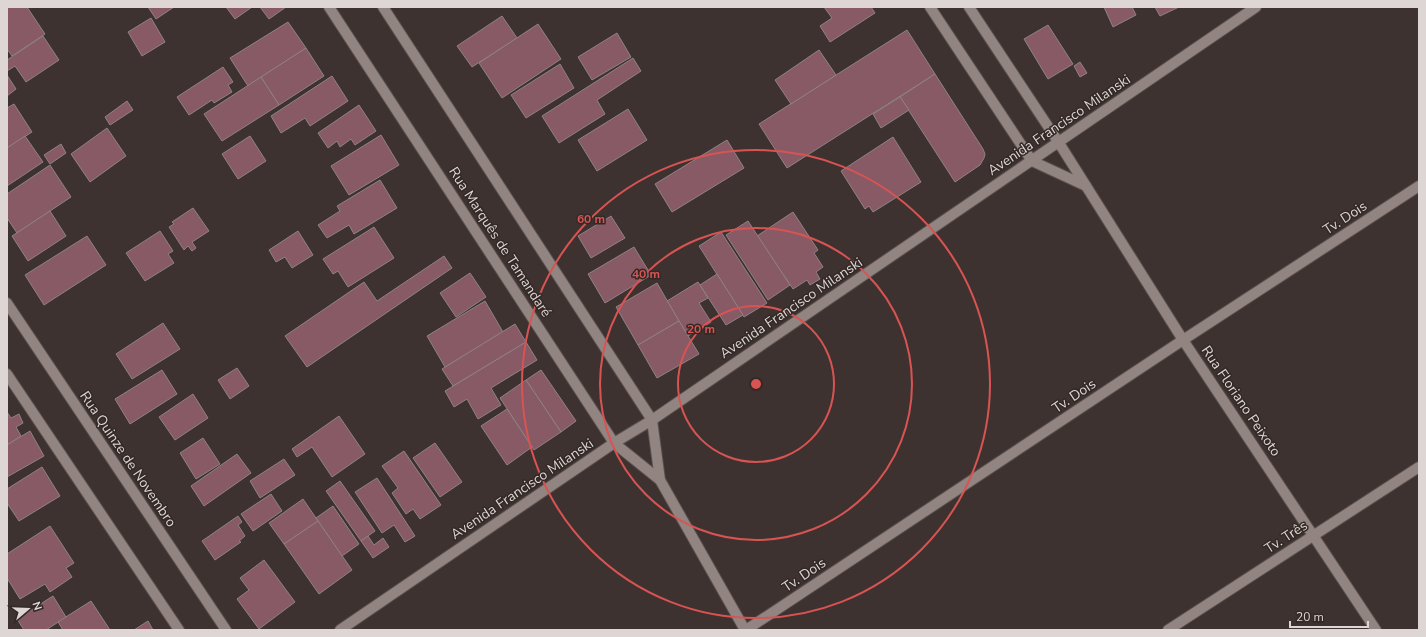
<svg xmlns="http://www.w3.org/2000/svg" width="1426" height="637" viewBox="0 0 1426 637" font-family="'Nunito Sans',sans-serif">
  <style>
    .building { fill: #875a66; stroke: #8f8285 }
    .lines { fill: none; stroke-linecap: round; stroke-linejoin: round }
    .minor-casing { stroke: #584f4d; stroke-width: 12 }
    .minor { stroke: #918481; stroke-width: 10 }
    .ring { fill: none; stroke: #d85453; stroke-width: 2 }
    .labels { text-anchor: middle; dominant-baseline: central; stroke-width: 3; stroke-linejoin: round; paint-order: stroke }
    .street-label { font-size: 14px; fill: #ddd6d4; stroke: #332926 }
    .centre { fill: #d85453; stroke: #332926; stroke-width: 2 }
    .ring-label { font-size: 12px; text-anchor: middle; font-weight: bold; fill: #d85453; stroke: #332926; stroke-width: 3; stroke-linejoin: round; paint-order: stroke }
  </style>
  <rect width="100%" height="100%" fill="#3e3230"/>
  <!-- building -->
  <g class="building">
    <polygon points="7,7 27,7 45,34 12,56 7,49"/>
    <polygon points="148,7 174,7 156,19"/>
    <polygon points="226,7 252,7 235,19"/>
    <polygon points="260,7 286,7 269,19"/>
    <polygon points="824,7 871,7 875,13 830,42 820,26 832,18"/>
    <polygon points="1104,7 1132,7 1136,15 1113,27"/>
    <polygon points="1155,7 1179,7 1160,16"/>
    <polygon points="502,16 517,38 472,67 457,46"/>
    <polygon points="151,18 165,42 142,56 128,32"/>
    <polygon points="288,22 306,48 248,86 230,58"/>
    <polygon points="538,24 561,59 502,98 479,63"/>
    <polygon points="1048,25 1073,64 1048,79 1024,39"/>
    <polygon points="907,30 935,74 787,168 759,124"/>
    <polygon points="617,33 631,57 592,80 578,57"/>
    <polygon points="43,36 59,60 26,82 15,66 7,71 7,60"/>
    <polygon points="306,48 324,76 279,105 261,77"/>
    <polygon points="819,50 836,75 791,104 775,80"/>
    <polygon points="633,58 641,71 597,100 605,114 559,143 542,116"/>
    <polygon points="1080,62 1087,73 1080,77 1074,66"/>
    <polygon points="560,64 574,88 526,118 511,95"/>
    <polygon points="223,67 233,82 228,85 232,92 214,103 212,100 189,115 177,97"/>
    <polygon points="935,74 983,149 985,154 984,158 980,165 955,182 900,97"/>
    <polygon points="7,75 16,89 7,96"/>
    <polygon points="332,76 348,101 310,126 305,118 281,133 271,116"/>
    <polygon points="261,77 279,105 222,141 204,114"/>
    <polygon points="900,97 909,110 881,128 873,114"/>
    <polygon points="127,101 133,110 110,125 105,117"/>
    <polygon points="14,104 32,132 7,148 7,108"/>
    <polygon points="359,105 376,131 355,145 351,139 340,147 337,141 328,148 318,133"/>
    <polygon points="628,109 647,140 597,171 578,140"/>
    <polygon points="107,128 126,156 90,182 71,154"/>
    <polygon points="381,135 399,165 349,195 331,166"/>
    <polygon points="25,136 43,162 7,186 7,148"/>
    <polygon points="250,136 266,161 238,179 222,154"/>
    <polygon points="893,137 921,182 873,212 869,206 865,209 841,171"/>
    <polygon points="727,140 744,168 672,212 655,184"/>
    <polygon points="61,144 66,153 50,164 44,155"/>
    <polygon points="50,165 71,197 17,233 7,218 7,194"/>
    <polygon points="380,180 397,208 354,234 349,225 327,238 318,225 340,211 337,206"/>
    <polygon points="193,208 209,231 192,242 196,248 192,251 188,246 184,250 169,227 174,224 172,222"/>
    <polygon points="50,211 66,236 28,261 12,236"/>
    <polygon points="793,212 818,250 814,253 823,267 816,272 820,279 810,285 807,280 793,289 757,236"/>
    <polygon points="611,216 625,238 591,258 578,236"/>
    <polygon points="748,221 790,285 768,300 726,235"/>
    <polygon points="374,227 394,258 348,287 338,271 333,274 323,259"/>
    <polygon points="160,231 173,251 168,254 174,263 145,281 126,253"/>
    <polygon points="298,231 313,255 292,268 285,257 276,262 269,250"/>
    <polygon points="721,232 767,303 744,317 699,246"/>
    <polygon points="87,236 106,265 44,305 25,275"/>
    <polygon points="634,247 651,275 605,303 588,274"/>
    <polygon points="444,256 452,268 307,367 285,336 364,282 377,301"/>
    <polygon points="470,273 486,297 456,317 440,293"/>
    <polygon points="717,274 743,315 726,325 700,285"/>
    <polygon points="698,282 708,298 699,303 711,322 688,336 667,301"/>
    <polygon points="657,283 679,321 638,345 616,307"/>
    <polygon points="485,301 503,332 445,367 427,336"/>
    <polygon points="679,321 699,354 657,378 638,345"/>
    <polygon points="163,323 180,349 132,379 116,354"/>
    <polygon points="515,324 526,342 453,386 442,369"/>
    <polygon points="526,342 537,360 491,388 501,405 478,419 467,399 454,407 445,391"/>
    <polygon points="237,368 249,386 230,399 218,380"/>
    <polygon points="162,370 177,394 130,424 115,399"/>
    <polygon points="541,370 576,421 561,432 526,380"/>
    <polygon points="526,380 561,432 534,450 500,398"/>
    <polygon points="193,394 208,418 175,440 159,417"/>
    <polygon points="507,409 532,447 507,465 481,426"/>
    <polygon points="7,412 11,418 19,414 23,423 16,427 21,436 7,445"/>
    <polygon points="339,416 365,454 332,477 312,447 297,457 292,449"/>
    <polygon points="30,431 44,456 7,477 7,445"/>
    <polygon points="203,438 220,464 196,479 180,453"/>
    <polygon points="435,443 462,482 440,497 413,458"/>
    <polygon points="404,451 441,505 420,519 413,509 406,514 392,493 398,488 382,466"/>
    <polygon points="237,454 251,473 204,506 191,486"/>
    <polygon points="284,459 295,475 260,498 250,481"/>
    <polygon points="42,467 60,496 19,521 7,503 7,489"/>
    <polygon points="377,478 415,536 405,542 394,525 382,533 355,492"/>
    <polygon points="340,481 375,531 361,541 326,491"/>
    <polygon points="271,494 282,511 253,531 241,514"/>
    <polygon points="303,499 318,521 284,544 269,523"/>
    <polygon points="333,506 359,544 342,556 316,518"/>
    <polygon points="238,516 242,522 238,525 245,536 239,541 241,542 215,560 202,541"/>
    <polygon points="318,521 352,570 319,594 284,544"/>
    <polygon points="50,526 74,563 66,568 72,577 50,592 45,584 20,599 7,578 7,554"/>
    <polygon points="368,536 374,545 383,538 389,547 373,558 361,541"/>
    <polygon points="264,560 295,602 259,629 237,599 249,590 240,578"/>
    <polygon points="53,596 66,617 46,630 24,630 17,619"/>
    <polygon points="91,601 110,630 63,630 58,622"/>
    <polygon points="148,621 153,630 134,630"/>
  </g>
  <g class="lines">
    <!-- minor casing -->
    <g class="minor-casing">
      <g id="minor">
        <polyline points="329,7 614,443 660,480 745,630"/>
        <polyline points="383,7 652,420 660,480"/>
        <polyline points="930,7 1032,161 1086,186"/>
        <polyline points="969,7 1059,143 1183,340 1376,630"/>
        <polyline points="7,303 226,630"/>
        <polyline points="7,374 179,630"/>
        <polyline points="340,630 614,443 652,420 1256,7"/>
        <polyline points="746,630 1183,340 1419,186"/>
        <polyline points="1168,630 1419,467"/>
      </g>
    </g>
    <!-- minor -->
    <use href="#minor" class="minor"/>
  </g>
  <!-- distance rings -->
  <g class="ring">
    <circle cx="756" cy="384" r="78"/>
    <circle cx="756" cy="384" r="156"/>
    <circle cx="756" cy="384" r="234"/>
  </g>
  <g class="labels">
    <!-- street labels -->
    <g class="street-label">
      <text transform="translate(1059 125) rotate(-34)">Avenida Francisco Milanski</text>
      <text transform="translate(1345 218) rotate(-33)">Tv. Dois</text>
      <text transform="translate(500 242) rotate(57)">Rua Marquês de Tamandaré</text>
      <text transform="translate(791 308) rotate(-34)">Avenida Francisco Milanski</text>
      <text transform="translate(1074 396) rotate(-34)">Tv. Dois</text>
      <text transform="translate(1241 401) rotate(56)">Rua Floriano Peixoto</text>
      <text transform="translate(128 459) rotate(56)">Rua Quinze de Novembro</text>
      <text transform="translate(522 489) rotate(-34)">Avenida Francisco Milanski</text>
      <text transform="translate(1286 537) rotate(-33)">Tv. Três</text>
      <text transform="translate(804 575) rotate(-34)">Tv. Dois</text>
    </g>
  </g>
  <circle cx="756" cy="384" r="6" class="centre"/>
  <g class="ring-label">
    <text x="591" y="223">60 m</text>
    <text x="646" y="278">40 m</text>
    <text x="701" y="333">20 m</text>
  </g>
  <!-- border -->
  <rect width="1426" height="637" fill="none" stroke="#ddd6d4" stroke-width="16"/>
  <!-- north arrow -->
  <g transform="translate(28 609) rotate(71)" stroke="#332926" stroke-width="3" paint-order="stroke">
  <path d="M0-3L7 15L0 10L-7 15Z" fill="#ddd6d4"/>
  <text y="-6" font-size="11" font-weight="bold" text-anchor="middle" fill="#ddd6d4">N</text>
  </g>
  <!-- scale -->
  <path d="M1290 621v6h78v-6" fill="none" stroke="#ddd6d4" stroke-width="2"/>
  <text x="1296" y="621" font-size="12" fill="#ddd6d4" stroke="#332926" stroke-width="3" paint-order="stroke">20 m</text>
</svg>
